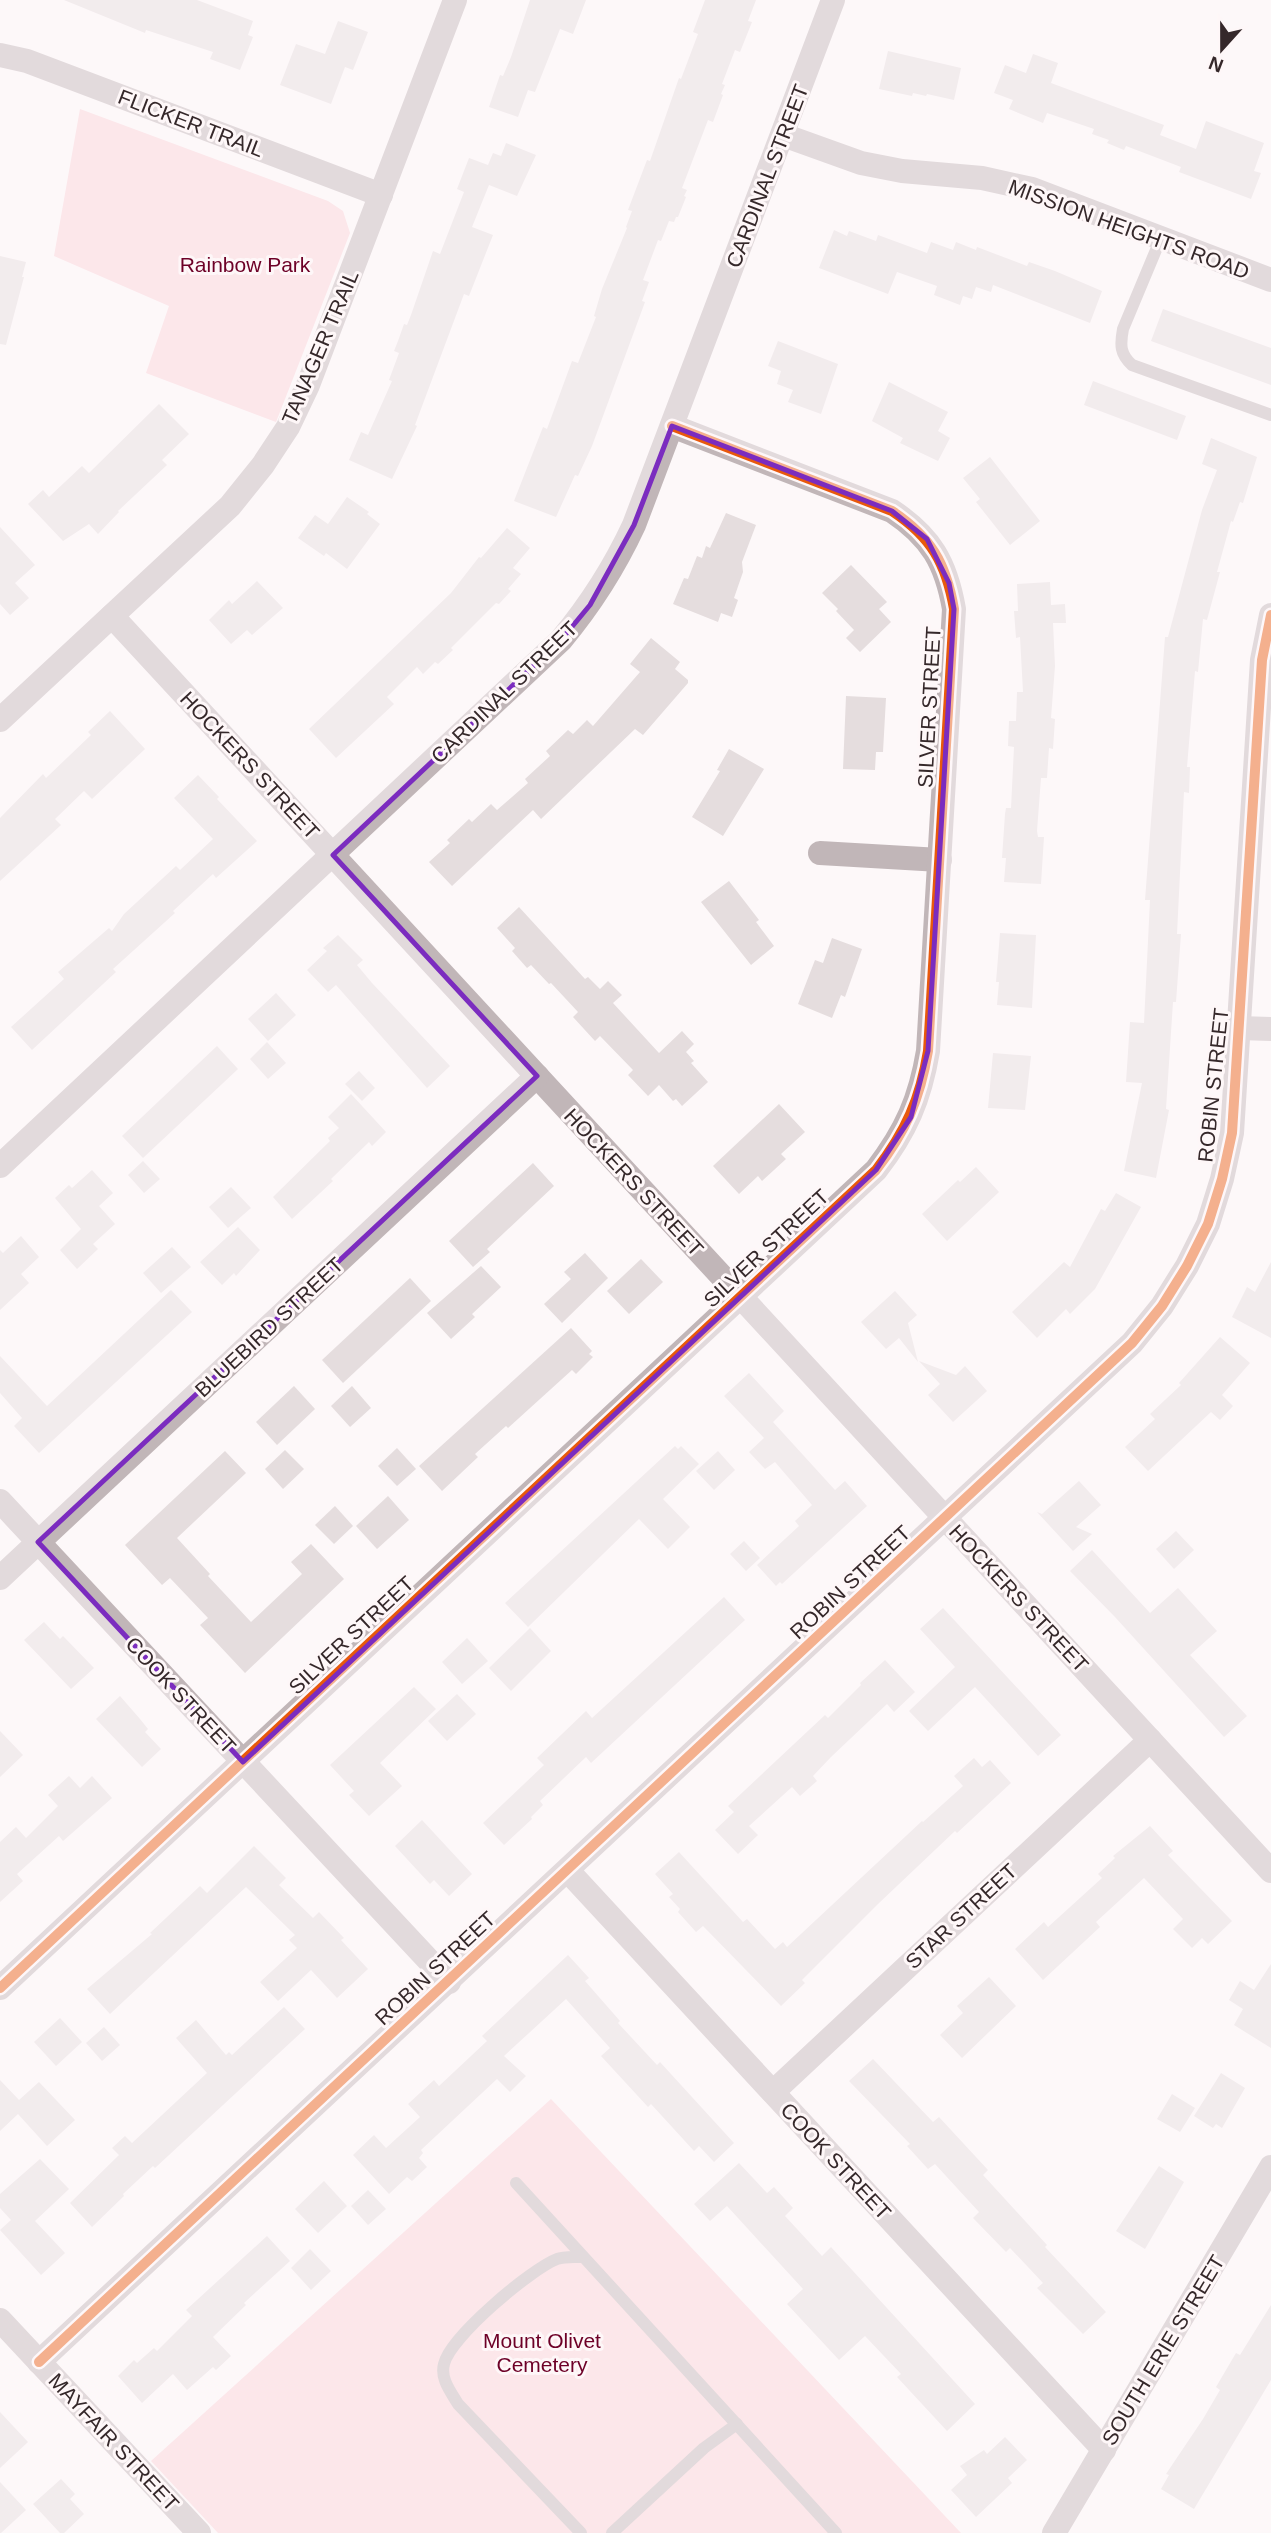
<svg xmlns="http://www.w3.org/2000/svg" width="1271" height="2533" viewBox="0 0 1271 2533" font-family="Helvetica,sans-serif">
  <style>
    .green { fill: #fad2d7 }
    .building { fill: #e5ddde }
    .lines { fill: none; stroke-linecap: round; stroke-linejoin: round }
    .lane { stroke: #c1b6b8; stroke-width: 12 }
    .street { stroke: #c1b6b8; stroke-width: 24 }
    .cycleway-casing { stroke: #fef7f8; stroke-width: 15 }
    .cycleway { stroke: #e8590c; stroke-width: 10 }
    .marked { fill: none; stroke: #7b2cbf; stroke-width: 5; stroke-linejoin: round }
    .labels { text-anchor: middle; dominant-baseline: central; stroke-width: 6; stroke-linejoin: round; paint-order: stroke }
    .street-label { font-size: 21px; fill: #35282a; stroke: #fef7f8 }
    .park-label { font-size: 21px; fill: #6d0027; stroke: #fef7f8 }
  </style>
  <rect width="100%" height="100%" fill="#fdf8f9"/>
  <!-- green -->
  <g class="green">
    <polygon points="80,109 328,201 343,211 350,233 276,422 146,373 169,306 54,256"/>
    <polygon points="551,2099 961,2533 218,2533 151,2461"/>
  </g>
  <!-- building -->
  <g class="building">
    <polygon points="64,0 197,0 253,21 248,35 253,37 240,70 210,59 213,52 146,30 145,33"/>
    <polygon points="530,0 586,0 573,34 560,29 535,92 528,90 518,117 489,107 500,75 503,76 511,57"/>
    <polygon points="705,0 756,0 748,21 752,22 740,52 735,50 722,84 725,85 721,94 723,95 713,122 708,120 682,188 687,190 684,196 686,197 678,217 676,217 674,222 669,221 661,241 658,240 643,280 649,282 642,301 645,302 592,446 578,476 575,475 556,517 514,501 543,427 547,429 572,361 578,363 596,317 594,316 602,289 627,228 626,227 632,211 628,210 647,160 650,161 679,78 681,79 698,34 693,32"/>
    <polygon points="338,21 368,32 353,70 345,67 331,104 280,85 296,44 325,54"/>
    <polygon points="888,51 961,68 954,100 927,94 926,96 913,93 912,96 879,89"/>
    <polygon points="1033,54 1058,63 1051,83 1164,125 1160,135 1196,149 1206,121 1264,143 1254,171 1261,173 1251,199 1179,172 1181,167 1126,146 1124,150 1107,143 1109,140 1092,134 1094,129 1047,113 1043,123 1009,109 1013,100 994,93 1005,65 1026,73"/>
    <polygon points="506,143 536,155 517,196 489,185 472,227 493,235 469,296 464,294 415,425 417,426 392,479 349,460 361,432 368,435 392,381 389,380 399,353 394,351 398,341 404,324 407,325 411,315 433,251 440,254 464,192 457,189 469,158 488,165 493,153 501,156"/>
    <polygon points="834,230 847,236 849,231 876,241 878,235 927,253 931,242 953,250 956,242 976,250 977,247 1027,266 1029,262 1055,271 1102,291 1090,323 993,285 991,292 976,287 972,299 963,296 960,305 934,295 937,286 897,272 888,294 819,268"/>
    <polygon points="0,256 26,262 22,277 24,277 6,345 0,344"/>
    <polygon points="1163,309 1271,348 1271,385 1151,341"/>
    <polygon points="778,341 838,364 821,414 788,402 793,390 777,384 781,371 768,366"/>
    <polygon points="1093,381 1186,416 1177,440 1084,405"/>
    <polygon points="889,382 948,412 938,431 950,438 938,461 900,443 903,438 872,421"/>
    <polygon points="159,404 189,434 162,460 167,465 118,511 119,512 98,534 89,524 63,541 28,504 43,490 49,497 82,466 89,473"/>
    <polygon points="1211,438 1257,457 1243,503 1240,502 1233,522 1231,521 1217,572 1220,572 1207,620 1203,619 1198,672 1195,671 1187,767 1190,767 1189,793 1184,792 1177,934 1181,934 1176,1002 1173,1002 1166,1109 1169,1110 1156,1178 1124,1171 1142,1083 1126,1082 1130,1022 1144,1023 1150,900 1145,900 1165,637 1168,637 1202,510 1217,470 1202,464"/>
    <polygon points="990,457 1040,521 1010,545 976,502 980,499 963,478"/>
    <polygon points="347,497 369,512 367,514 380,524 347,569 326,553 324,556 298,538 315,515 328,524"/>
    <polygon points="726,513 756,525 742,562 743,572 734,598 738,600 732,617 721,613 718,622 673,604 684,578 688,579 697,556 702,558 706,546 710,548"/>
    <polygon points="0,527 35,565 15,583 29,598 10,615 0,604"/>
    <polygon points="507,528 530,548 513,568 521,574 508,589 511,591 499,604 496,603 451,648 453,650 438,664 435,662 423,674 417,667 387,697 394,704 336,758 309,729 451,593 479,557 481,558"/>
    <polygon points="851,565 887,602 879,609 891,622 860,652 846,638 854,630 836,611 838,609 822,593"/>
    <polygon points="257,581 283,608 252,635 247,630 231,644 209,620 229,600 232,604"/>
    <polygon points="1050,582 1051,605 1065,604 1066,623 1053,623 1055,666 1051,718 1055,719 1053,749 1049,748 1047,778 1041,778 1037,831 1038,837 1044,837 1041,884 1004,882 1006,858 1002,858 1005,814 1006,808 1011,808 1014,747 1008,746 1009,721 1016,721 1017,692 1023,692 1020,637 1016,638 1014,611 1018,611 1017,584"/>
    <polygon points="651,638 680,662 675,669 688,680 688,683 643,735 635,729 541,819 533,810 452,886 429,862 450,843 447,840 469,819 472,822 491,804 497,810 528,783 525,779 550,756 546,751 568,730 573,734 587,720 593,726 640,672 630,664"/>
    <polygon points="846,696 886,698 883,752 876,752 875,770 843,769"/>
    <polygon points="110,711 145,749 92,799 84,791 55,819 61,825 0,881 0,818 43,774 46,778 91,735 88,732"/>
    <polygon points="729,749 764,769 723,836 692,817 720,771 717,770"/>
    <polygon points="198,775 219,797 217,799 257,841 216,878 213,874 173,911 175,913 113,969 116,972 32,1050 11,1027 64,979 58,972 109,928 112,931 124,914 176,866 180,870 213,839 174,798"/>
    <polygon points="729,881 759,920 756,922 774,946 751,965 701,902"/>
    <polygon points="519,907 585,979 588,977 600,989 608,981 622,995 613,1003 659,1053 682,1031 694,1044 686,1052 694,1061 691,1063 708,1082 682,1106 676,1099 673,1101 659,1085 648,1096 628,1075 633,1070 600,1036 595,1041 573,1017 578,1012 551,983 549,984 531,965 527,968 512,951 515,948 497,928"/>
    <polygon points="1000,933 1036,935 1032,1008 997,1005 999,982 996,982"/>
    <polygon points="338,935 363,960 357,965 372,983 450,1066 427,1088 336,985 328,992 307,970 327,951 323,948"/>
    <polygon points="832,938 862,949 845,997 841,995 832,1018 798,1004 815,960 823,963"/>
    <polygon points="276,993 296,1015 268,1041 248,1019"/>
    <polygon points="267,1042 286,1063 268,1079 250,1059"/>
    <polygon points="217,1046 238,1069 143,1158 122,1136"/>
    <polygon points="993,1053 1031,1056 1025,1110 988,1108"/>
    <polygon points="359,1071 375,1088 362,1101 345,1084"/>
    <polygon points="351,1094 386,1132 372,1146 369,1142 331,1179 333,1181 292,1219 273,1197 330,1141 328,1138 339,1128 328,1117"/>
    <polygon points="779,1104 805,1132 781,1154 786,1159 762,1181 758,1176 739,1194 713,1166"/>
    <polygon points="143,1161 160,1179 144,1193 128,1175"/>
    <polygon points="533,1163 554,1186 487,1249 490,1252 473,1267 449,1241"/>
    <polygon points="976,1167 999,1192 947,1241 922,1214 958,1180 960,1182"/>
    <polygon points="92,1170 113,1193 99,1206 115,1224 93,1244 98,1249 77,1269 60,1250 81,1229 55,1198 69,1185 72,1188"/>
    <polygon points="231,1187 251,1208 228,1228 209,1207"/>
    <polygon points="1116,1193 1141,1207 1095,1289 1070,1314 1066,1309 1037,1338 1012,1312 1064,1262 1070,1267 1101,1209 1105,1211"/>
    <polygon points="238,1227 260,1250 236,1276 234,1273 222,1285 200,1262"/>
    <polygon points="21,1236 39,1257 21,1274 29,1283 0,1310 0,1250 3,1253"/>
    <polygon points="172,1247 191,1267 161,1293 143,1273"/>
    <polygon points="585,1253 608,1278 562,1323 544,1304 571,1279 564,1272"/>
    <polygon points="641,1259 663,1282 629,1314 607,1291"/>
    <polygon points="1271,1262 1271,1338 1232,1317 1247,1287 1255,1292"/>
    <polygon points="481,1266 501,1287 472,1314 475,1317 451,1339 427,1313"/>
    <polygon points="410,1278 431,1301 343,1383 322,1360"/>
    <polygon points="171,1290 192,1312 39,1453 14,1426 22,1418 0,1393 0,1356 47,1406"/>
    <polygon points="895,1291 917,1315 908,1323 918,1362 899,1338 886,1349 861,1322"/>
    <polygon points="571,1328 592,1351 589,1354 593,1357 576,1374 572,1370 508,1428 506,1426 475,1454 478,1457 442,1491 419,1466"/>
    <polygon points="1220,1337 1250,1363 1222,1395 1233,1406 1220,1420 1211,1412 1148,1471 1125,1447 1155,1419 1150,1414 1181,1385 1179,1383"/>
    <polygon points="919,1361 956,1375 965,1366 987,1391 953,1422 928,1395 940,1384"/>
    <polygon points="749,1373 784,1411 773,1422 835,1490 845,1481 867,1506 782,1584 780,1582 776,1586 757,1565 799,1526 795,1521 812,1505 775,1462 765,1469 749,1452 764,1438 724,1396"/>
    <polygon points="294,1386 315,1409 277,1445 256,1422"/>
    <polygon points="352,1386 371,1408 350,1427 331,1406"/>
    <polygon points="675,1446 678,1449 681,1446 699,1464 663,1499 690,1527 668,1549 639,1519 528,1627 505,1603"/>
    <polygon points="397,1448 416,1469 397,1486 378,1466"/>
    <polygon points="285,1450 304,1469 283,1489 265,1469"/>
    <polygon points="225,1451 246,1473 177,1538 210,1574 208,1576 251,1622 302,1574 291,1562 311,1544 344,1579 245,1673 200,1625 208,1618 170,1578 162,1585 125,1545"/>
    <polygon points="718,1451 735,1470 714,1490 696,1471"/>
    <polygon points="1079,1481 1101,1505 1076,1527 1092,1534 1073,1551 1037,1512 1042,1514"/>
    <polygon points="388,1496 409,1520 377,1549 356,1526"/>
    <polygon points="335,1506 353,1526 334,1544 315,1525"/>
    <polygon points="1176,1531 1194,1550 1174,1569 1156,1549"/>
    <polygon points="744,1541 760,1558 746,1571 730,1554"/>
    <polygon points="1092,1550 1150,1613 1178,1588 1217,1631 1190,1655 1247,1716 1224,1737 1115,1617 1070,1571"/>
    <polygon points="724,1597 745,1620 591,1763 586,1757 540,1801 543,1805 531,1817 532,1819 504,1845 483,1823 544,1765 537,1758 586,1711 592,1718"/>
    <polygon points="943,1608 1061,1735 1038,1756 975,1687 928,1731 909,1711 955,1667 920,1629"/>
    <polygon points="44,1622 60,1639 63,1636 94,1668 71,1689 24,1640"/>
    <polygon points="530,1628 551,1651 511,1691 489,1668"/>
    <polygon points="467,1638 488,1661 462,1684 442,1662"/>
    <polygon points="885,1660 915,1692 894,1712 887,1704 831,1757 813,1776 817,1781 800,1796 792,1787 749,1826 758,1835 738,1854 715,1830 734,1812 728,1806 825,1715 828,1718 861,1685 860,1683"/>
    <polygon points="414,1687 436,1709 380,1763 402,1786 369,1816 349,1795 354,1791 330,1765"/>
    <polygon points="457,1694 476,1714 447,1741 428,1721"/>
    <polygon points="120,1696 140,1719 148,1729 145,1732 161,1749 142,1767 96,1719"/>
    <polygon points="0,1731 23,1755 0,1777"/>
    <polygon points="974,1758 982,1767 990,1760 1011,1783 957,1833 955,1831 878,1904 802,1980 805,1983 781,2006 703,1926 696,1932 678,1912 680,1909 669,1897 673,1894 655,1874 679,1852 743,1922 747,1919 775,1949 783,1942 787,1947 922,1821 923,1822 963,1786 954,1776"/>
    <polygon points="69,1776 80,1788 92,1776 112,1798 63,1841 59,1836 17,1874 23,1881 0,1902 0,1842 16,1827 26,1838 58,1806 48,1795"/>
    <polygon points="422,1820 472,1874 449,1896 434,1880 430,1884 395,1846"/>
    <polygon points="1150,1826 1173,1851 1168,1855 1232,1921 1208,1944 1202,1938 1192,1948 1173,1929 1183,1919 1144,1878 1096,1922 1100,1927 1043,1980 1015,1949 1044,1922 1048,1927 1102,1878 1098,1874 1115,1858 1113,1856"/>
    <polygon points="254,1846 286,1878 279,1885 313,1918 319,1912 344,1938 341,1940 368,1969 337,1998 311,1970 278,2001 260,1982 297,1948 289,1940 295,1935 246,1887 110,2014 87,1989 152,1934 150,1933 200,1886 207,1893"/>
    <polygon points="568,1955 589,1978 585,1981 620,2021 618,2023 657,2065 660,2062 734,2143 714,2162 699,2146 694,2151 651,2104 648,2107 601,2056 610,2048 566,1999 504,2056 526,2076 510,2092 497,2079 421,2150 423,2153 419,2158 427,2167 412,2181 407,2177 389,2194 353,2155 374,2135 386,2148 420,2117 408,2104 434,2080 439,2086 487,2041 482,2036"/>
    <polygon points="1271,1964 1271,2048 1234,2025 1243,2009 1229,2000 1240,1981 1254,1990"/>
    <polygon points="989,1977 1016,2006 962,2058 940,2035 963,2013 957,2006"/>
    <polygon points="284,2007 305,2029 155,2168 153,2166 123,2194 124,2196 92,2227 70,2203 119,2155 112,2148 125,2136 132,2143 207,2073 176,2038 196,2020 226,2055 229,2052 232,2055"/>
    <polygon points="60,2018 82,2042 56,2066 34,2042"/>
    <polygon points="104,2027 120,2045 102,2061 86,2043"/>
    <polygon points="873,2059 933,2122 939,2117 988,2170 983,2175 1047,2245 1045,2247 1106,2312 1083,2334 1037,2288 1043,2283 1010,2248 1006,2252 973,2218 979,2212 935,2164 928,2169 907,2146 910,2144 849,2081"/>
    <polygon points="1221,2073 1245,2088 1222,2128 1216,2124 1213,2128 1194,2116"/>
    <polygon points="0,2080 19,2100 39,2082 75,2120 47,2146 18,2114 0,2131"/>
    <polygon points="1172,2094 1195,2108 1180,2132 1157,2119"/>
    <polygon points="40,2159 69,2189 35,2221 65,2253 41,2275 0,2230 11,2220 0,2208 0,2194"/>
    <polygon points="739,2163 767,2193 774,2187 793,2208 785,2216 822,2256 831,2247 975,2404 947,2431 897,2377 901,2374 865,2336 839,2360 787,2304 803,2289 727,2206 710,2221 694,2204"/>
    <polygon points="1159,2166 1184,2182 1145,2249 1116,2231"/>
    <polygon points="324,2181 347,2206 318,2233 295,2209"/>
    <polygon points="368,2190 386,2209 368,2225 351,2206"/>
    <polygon points="267,2236 290,2261 244,2303 246,2305 213,2337 231,2356 216,2370 213,2367 187,2390 173,2374 142,2403 118,2376 134,2360 137,2363 154,2348 157,2351 192,2316 186,2310"/>
    <polygon points="310,2249 331,2271 311,2290 291,2268"/>
    <polygon points="1271,2305 1271,2380 1194,2509 1161,2489 1169,2475 1166,2474 1203,2419 1220,2390 1216,2387 1236,2353 1240,2355"/>
    <polygon points="0,2412 28,2442 0,2468"/>
    <polygon points="1005,2437 1027,2460 1008,2478 1012,2483 976,2517 951,2490 967,2475 960,2466 984,2450 987,2454"/>
    <polygon points="61,2479 75,2494 70,2499 84,2514 64,2533 60,2533 33,2504"/>
    <polygon points="0,2482 26,2510 1,2533 0,2533"/>
  </g>
  <g class="lines">
    <!-- lane -->
    <g class="lane">
      <path d="M 1161,238 L 1123,329 C 1120,345 1120,354 1132,365 L 1271,415"/>
      <polyline points="516,2183 836,2533"/>
      <path d="M 581,2533 L 458,2404 C 451,2392 440,2379 444,2364 C 450,2337 531,2269 557,2259 C 564,2256 575,2257 583,2257"/>
      <polyline points="612,2533 704,2448 737,2424"/>
    </g>
    <!-- street -->
    <g class="street">
      <polyline points="0,55 27,61 381,195"/>
      <polyline points="783,135 861,163 902,171 982,178 1032,189 1271,280"/>
      <polyline points="112,616 1271,1871"/>
      <polyline points="0,720 230,506 263,465 288,427 308,385 455,0"/>
      <polyline points="820,853 940,860"/>
      <polyline points="1239,1028 1271,1029"/>
      <path d="M 0,1166 L 561,640 C 591,604 614,568 634,525 L 833,0"/>
      <polyline points="0,1501 449,1982"/>
      <polyline points="0,1578 537,1076"/>
      <polyline points="568,1871 1104,2450"/>
      <path d="M 0,1988 L 876,1170 C 906,1131 920,1099 928,1051 L 954,609 C 946,563 931,537 892,511 L 672,426"/>
      <polyline points="773,2092 1150,1740"/>
      <polyline points="0,2320 199,2533"/>
      <polyline points="39,2362 1132,1343 1162,1306 1187,1266 1208,1224 1222,1179 1232,1133 1262,660 1271,615"/>
      <polyline points="1054,2533 1271,2167"/>
    </g>
    <!-- cycleway casing -->
    <g class="cycleway-casing">
      <g id="cycleway">
        <path d="M 0,1988 L 876,1170 C 906,1131 920,1099 928,1051 L 954,609 C 946,563 931,537 892,511 L 672,426"/>
        <polyline points="39,2362 1132,1343 1162,1306 1187,1266 1208,1224 1222,1179 1232,1133 1262,660 1271,615"/>
      </g>
    </g>
    <!-- cycleway -->
    <use href="#cycleway" class="cycleway"/>
  </g>
  <!-- marked area -->
  <path d="M0 0H1271V2533H0ZM 672,426 L 892,511 L 927,539 L 949,583 L 954,609 L 928,1051 L 911,1117 L 876,1170 L 243,1762 L 38,1542 L 537,1076 L 333,855 L 561,640 L 590,605 L 634,525 Z" fill="#fdf8f9" fill-opacity=".55" fill-rule="evenodd"/>
  <path class="marked" d="M 672,426 L 892,511 L 927,539 L 949,583 L 954,609 L 928,1051 L 911,1117 L 876,1170 L 243,1762 L 38,1542 L 537,1076 L 333,855 L 561,640 L 590,605 L 634,525 Z"/>
  <g class="labels">
    <!-- street labels -->
    <g class="street-label">
      <text transform="translate(191 123) rotate(21)">FLICKER TRAIL</text>
      <text transform="translate(767 176) rotate(-69)">CARDINAL STREET</text>
      <text transform="translate(1129 229) rotate(20)">MISSION HEIGHTS ROAD</text>
      <text transform="translate(320 347) rotate(-67)">TANAGER TRAIL</text>
      <text transform="translate(504 692) rotate(-44)">CARDINAL STREET</text>
      <text transform="translate(929 707) rotate(-87)">SILVER STREET</text>
      <text transform="translate(250 765) rotate(47)">HOCKERS STREET</text>
      <text transform="translate(1213 1085) rotate(-84)">ROBIN STREET</text>
      <text transform="translate(634 1182) rotate(47)">HOCKERS STREET</text>
      <text transform="translate(766 1248) rotate(-43)">SILVER STREET</text>
      <text transform="translate(269 1327) rotate(-43)">BLUEBIRD STREET</text>
      <text transform="translate(850 1582) rotate(-43)">ROBIN STREET</text>
      <text transform="translate(1019 1598) rotate(47)">HOCKERS STREET</text>
      <text transform="translate(351 1635) rotate(-43)">SILVER STREET</text>
      <text transform="translate(181 1695) rotate(47)">COOK STREET</text>
      <text transform="translate(961 1916) rotate(-43)">STAR STREET</text>
      <text transform="translate(435 1968) rotate(-43)">ROBIN STREET</text>
      <text transform="translate(836 2161) rotate(47)">COOK STREET</text>
      <text transform="translate(1163 2350) rotate(-59)">SOUTH ERIE STREET</text>
      <text transform="translate(114 2442) rotate(47)">MAYFAIR STREET</text>
    </g>
    <!-- park labels -->
    <g class="park-label">
      <text x="245" y="264">Rainbow Park</text>
      <text x="542" y="2340">Mount Olivet<tspan x="542" dy="24">Cemetery</tspan></text>
    </g>
  </g>
  <!-- north arrow -->
  <g transform="translate(1222 49) rotate(201)" stroke="#fef7f8" stroke-width="5" paint-order="stroke">
  <path d="M0-5L12 26L0 18L-12 26Z" fill="#35282a"/>
  <text y="-10" font-size="19" font-weight="bold" text-anchor="middle" fill="#35282a">N</text>
  </g>
</svg>
